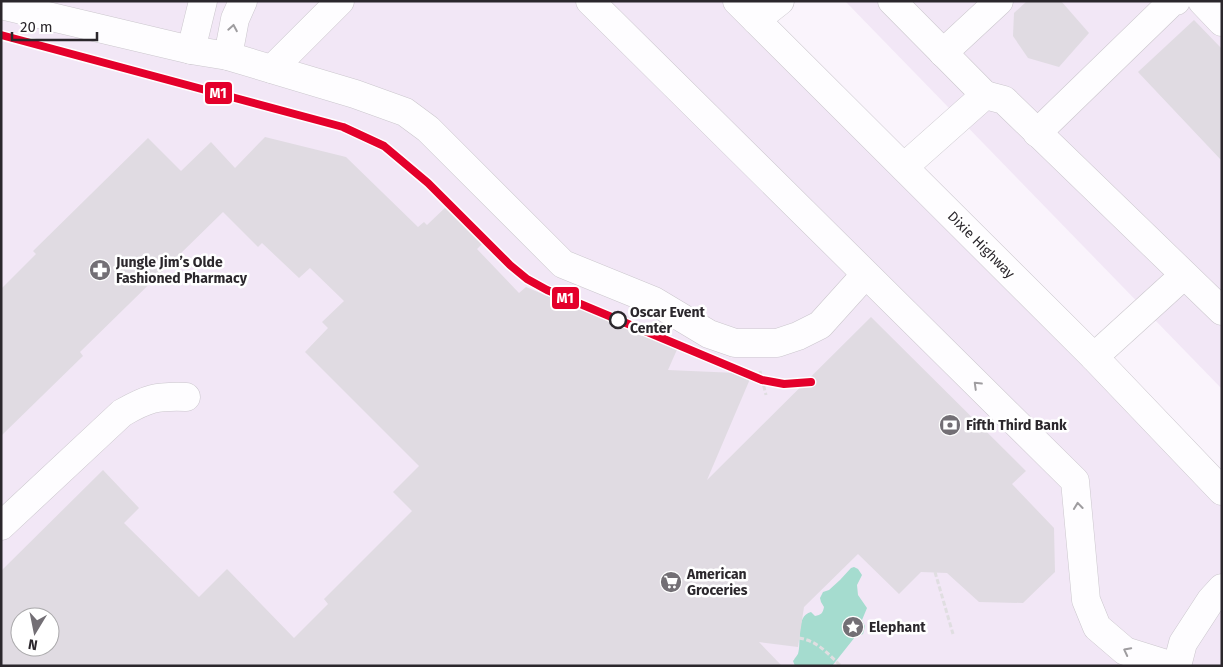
<svg xmlns="http://www.w3.org/2000/svg" width="1223" height="667" viewBox="0 0 1223 667" font-family="'Fira Sans',sans-serif">
  <style>
    .built { fill: #f2e7f6; fill-rule: evenodd }
    .water { fill: #a5dccf }
    .building { fill: #e0dbe2; fill-rule: evenodd }
    .lines { fill: none; stroke-linecap: round; stroke-linejoin: round }
    .minor-casing { stroke: #cbc7cd; stroke-width: 29 }
    .major-casing { stroke: #cbc7cd; stroke-width: 29 }
    .path { stroke: #e0dee1; stroke-width: 3; stroke-dasharray: 5 2.5; stroke-linecap: butt }
    .minor { stroke: #fefdff; stroke-width: 28 }
    .major { stroke: #fefdff; stroke-width: 28 }
    .metro-1-casing { stroke: #fff; stroke-width: 11 }
    .metro-1 { stroke: #e4002b; stroke-width: 8 }
    .oneway { stroke: #9f9da0 }
    .stop-dot { fill: #fff; stroke: #2b272c; stroke-width: 2.5 }
    .labels { text-anchor: middle; dominant-baseline: central; stroke-width: 5; stroke-linejoin: round; paint-order: stroke }
    .street-label { font-size: 14px; fill: #2b272c; stroke: #fff }
    .poi-label { font-size: 14px; font-weight: bold; fill: #2b272c; stroke: #fff; text-anchor: start }
    .stop-label { font-size: 14px; font-weight: bold; fill: #2b272c; stroke: #fff; text-anchor: start }
    .line-badge { stroke: #fff; stroke-width: 2 }
    .badge-label { font-size: 14px; text-anchor: middle; font-weight: bold; fill: #fff }
  </style>
  <rect width="100%" height="100%" fill="#faf4fc"/>
  <!-- built -->
  <g class="built">
    <path d="M 1,1 L 737,1 L 1222,491 L 1222,666 L 1,666 ZM 20,617 L 50,617 L 50,647 L 20,647 Z"/>
    <polygon points="845,1 1222,1 1222,389"/>
  </g>
  <!-- water -->
  <path class="water" d="M 854,567 L 858,569 L 862,575 L 857,585 L 858,595 L 867,608 L 862,620 L 865,626 L 863,634 L 855,637 L 832,666 L 795,666 L 793,661 C 794,660 797,655 798,654 C 802,642 795,616 811,612 L 815,616 C 821,615 823,613 824,607 L 821,602 L 820,598 L 823,592 L 829,590 L 840,580 L 851,568 Z"/>
  <!-- building -->
  <g class="building">
    <polygon points="1027,1 1061,1 1089,33 1059,67 1028,58 1013,36 1014,13"/>
    <polygon points="1194,20 1222,49 1222,161 1138,72"/>
    <path d="M 265,137 L 346,157 L 418,227 L 424,222 L 427,225 L 449,204 L 486,240 L 477,249 L 519,293 L 526,287 L 552,298 L 554,293 L 679,345 L 668,370 L 737,373 L 750,379 L 707,480 L 871,317 L 1026,471 L 1012,484 L 1054,528 L 1055,572 L 1023,603 L 979,602 L 947,573 L 921,572 L 899,594 L 858,554 L 804,607 L 798,647 L 759,642 L 782,666 L 1,666 L 1,571 L 103,470 L 139,508 L 124,523 L 199,597 L 227,569 L 294,638 L 328,604 L 324,599 L 412,511 L 393,492 L 419,466 L 305,352 L 328,328 L 322,322 L 344,301 L 310,268 L 299,278 L 262,243 L 258,247 L 223,212 L 80,352 L 83,356 L 1,436 L 1,289 L 36,254 L 33,251 L 148,138 L 181,171 L 211,142 L 235,168 ZM 20,617 L 50,617 L 50,647 L 20,647 Z"/>
  </g>
  <g class="lines">
    <!-- minor casing -->
    <g class="minor-casing">
      <g id="minor">
        <polyline points="590,1 1075,481 1086,600 1097,627 1125,651 1173,666"/>
        <polyline points="892,1 985,95"/>
        <polyline points="1202,1 1222,22"/>
        <polyline points="1,5 191,50 228,56 355,94 405,112 428,129 563,264 654,301 709,334 735,343 777,343 798,336 820,325 865,275"/>
        <polyline points="756,20 780,1"/>
        <polyline points="191,50 203,1"/>
        <polyline points="943,53 999,1"/>
        <polyline points="228,56 235,19 243,1"/>
        <polyline points="272,69 340,1"/>
        <polyline points="1037,133 1172,2 1176,1"/>
        <polyline points="904,167 985,95 1004,100 1222,311"/>
        <polyline points="1094,357 1183,276"/>
        <path d="M 1,526 L 122,413 C 148,398 156,396 186,397"/>
        <polyline points="1177,666 1183,643 1211,600 1222,588"/>
      </g>
    </g>
    <!-- major casing -->
    <g class="major-casing">
      <polyline id="major" points="737,1 1094,357 1222,491"/>
    </g>
    <!-- path -->
    <g class="path">
      <polyline points="760,371 766,395"/>
      <polyline points="935,572 953,634"/>
      <path d="M 799,638 C 818,641 828,654 841,666"/>
    </g>
    <!-- minor -->
    <use href="#minor" class="minor"/>
    <!-- major -->
    <use href="#major" class="major"/>
    <!-- metro-1 casing -->
    <g class="metro-1-casing">
      <polyline id="metro-1" points="1,35 343,127 384,146 428,183 510,265 527,279 547,290 762,380 784,384 811,382"/>
    </g>
    <!-- metro-1 -->
    <use href="#metro-1" class="metro-1"/>
  </g>
  <!-- one-way arrows -->
  <defs><path id="oneway-chevron" d="M-2-3.5L2.5 0L-2 3.5" fill="none" stroke-width="1.6" stroke-linecap="round" stroke-linejoin="round" transform="scale(1.25)"/></defs>
  <g class="oneway">
    <use href="#oneway-chevron" transform="translate(233 28) rotate(-80)"/>
    <use href="#oneway-chevron" transform="translate(977 385) rotate(-136)"/>
    <use href="#oneway-chevron" transform="translate(1078 506) rotate(-96)"/>
    <use href="#oneway-chevron" transform="translate(1127 651) rotate(-153)"/>
  </g>
  <!-- icons -->
  <defs>
    <g id="pharmacy-disc" transform="scale(1.125)"><circle r="9.5" fill="#736f75" stroke="#fff"/><path d="M-2-6h4v4h4v4h-4v4h-4v-4h-4v-4h4Z" fill="#fff"/></g>
    <g id="bank-disc" transform="scale(1.125)"><circle r="9.5" fill="#736f75" stroke="#fff"/><path d="M-6-4H6V4H-6ZM0-2.3a2.3 2.3 0 1 0 0 4.6a2.3 2.3 0 1 0 0-4.6Z" fill="#fff"/></g>
    <g id="supermarket-disc" transform="scale(1.125)"><circle r="9.5" fill="#736f75" stroke="#fff"/><path d="M-6-5.5h2.5l.6 2H6L4.5 2H-2.5L-4.4-4H-6ZM-1.5 3.2a1.3 1.3 0 1 0 .1 0ZM3 3.2a1.3 1.3 0 1 0 .1 0Z" fill="#fff"/></g>
    <g id="sight-disc" transform="scale(1.125)"><circle r="9.5" fill="#736f75" stroke="#fff"/><path d="M0-6L1.8-2.2L6-1.7L2.9 1.2L3.7 5.4L0 3.3L-3.7 5.4L-2.9 1.2L-6-1.7L-1.8-2.2Z" fill="#fff"/></g>
  </defs>
  <g fill-rule="evenodd">
    <use href="#pharmacy-disc" x="100" y="270"/>
    <use href="#bank-disc" x="950" y="425"/>
    <use href="#supermarket-disc" x="671" y="582"/>
    <use href="#sight-disc" x="853" y="627"/>
  </g>
  <!-- markers -->
  <circle class="stop-dot" cx="618" cy="320" r="8"/>
  <g class="labels">
    <!-- street labels -->
    <g class="street-label">
      <text transform="translate(981 245) rotate(45)">Dixie Highway</text>
    </g>
    <!-- poi labels -->
    <g class="poi-label">
      <text x="116" y="262">Jungle Jim’s Olde<tspan x="116" dy="16">Fashioned Pharmacy</tspan></text>
      <text x="966" y="425">Fifth Third Bank</text>
      <text x="687" y="574">American<tspan x="687" dy="16">Groceries</tspan></text>
      <text x="869" y="627">Elephant</text>
    </g>
    <!-- stop labels -->
    <g class="stop-label">
      <text x="630" y="312">Oscar Event<tspan x="630" dy="16">Center</tspan></text>
    </g>
  </g>
  <g class="line-badge">
    <rect x="204" y="81" width="29" height="24" rx="5" fill="#e4002b"/>
    <rect x="551" y="286" width="29" height="24" rx="5" fill="#e4002b"/>
  </g>
  <g class="badge-label">
    <text x="218" y="98">M1</text>
    <text x="565" y="303">M1</text>
  </g>
  <!-- border -->
  <rect width="1223" height="667" fill="none" stroke="#2b272c" stroke-width="5"/>
  <!-- north arrow -->
  <g transform="translate(35 632) rotate(190)"><circle r="24" fill="#ffffff" stroke="#aaa9ab"/>
  <path d="M0-4L9 19L0 12L-9 19Z" fill="#736f75"/>
  <text y="-8" font-size="14" font-weight="bold" text-anchor="middle" fill="#2b272c">N</text>
  </g>
  <!-- scale -->
  <path d="M12 32v8h85v-8" fill="none" stroke="#2b272c" stroke-width="2.5"/>
  <text x="20" y="32" font-size="15" fill="#2b272c" stroke="#ffffff" stroke-width="4" paint-order="stroke">20 m</text>
</svg>
